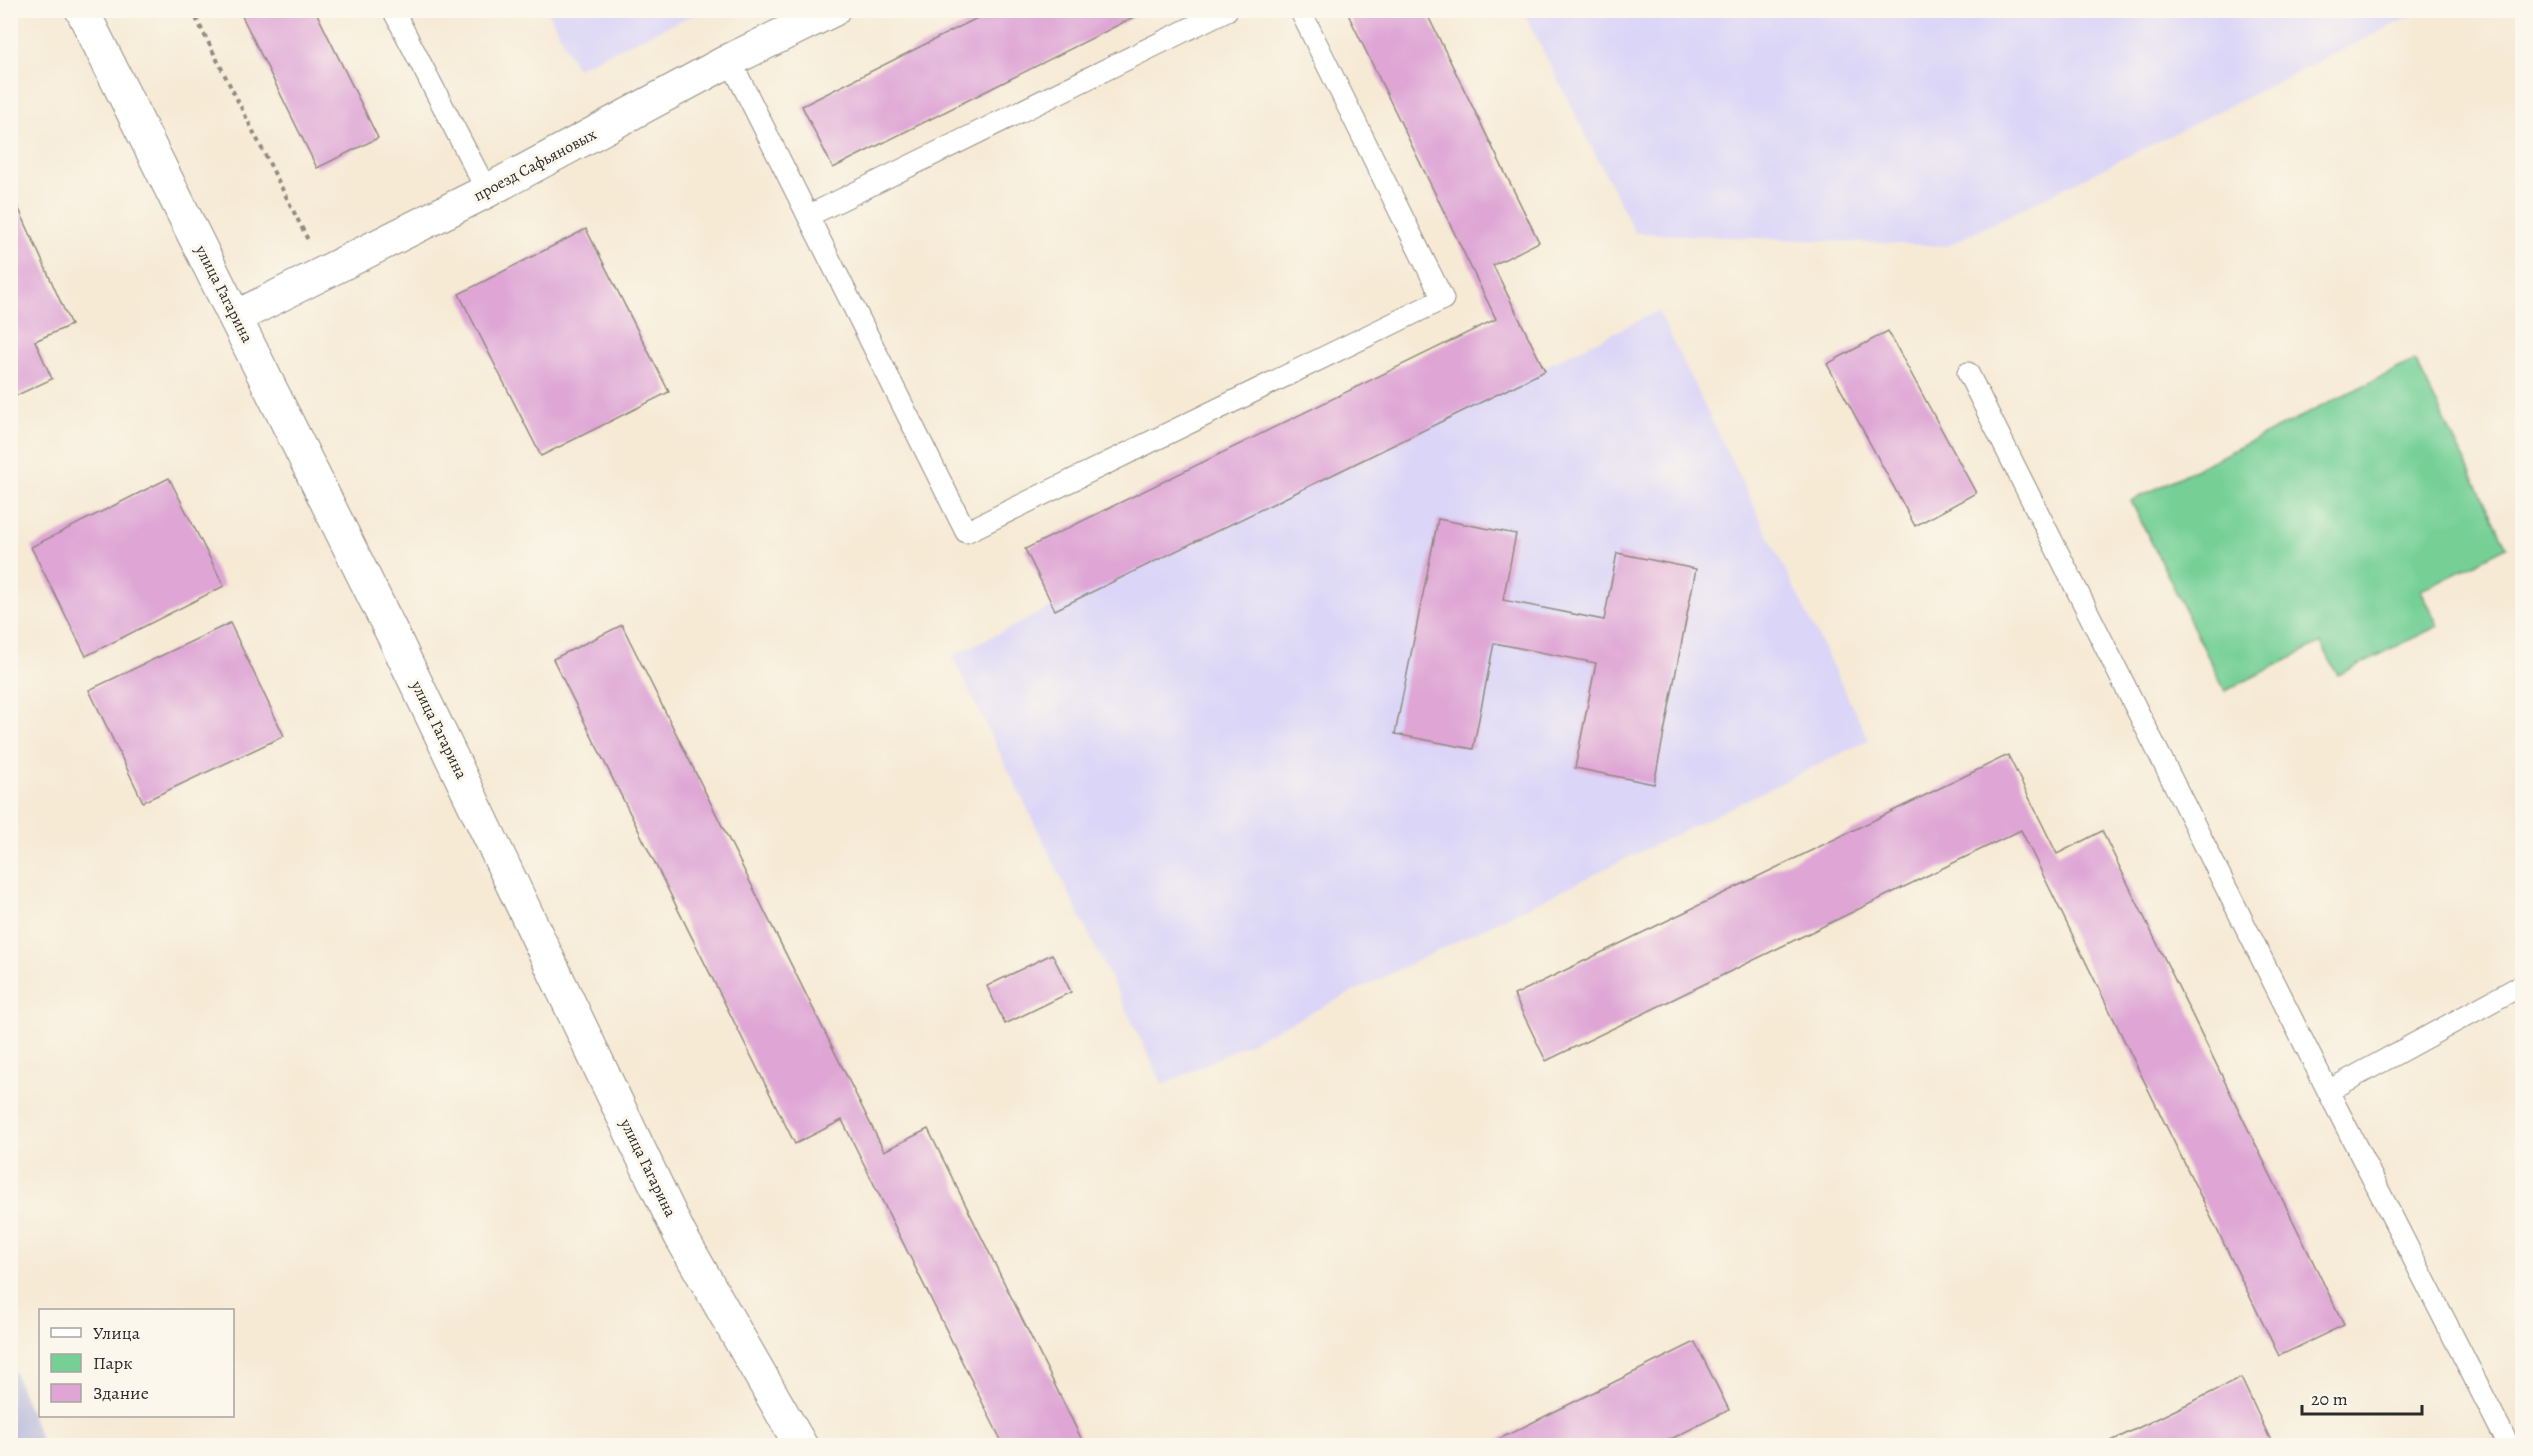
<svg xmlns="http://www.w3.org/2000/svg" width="2533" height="1456" viewBox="0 0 2533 1456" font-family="Alegreya,serif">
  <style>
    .built { fill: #dbd6f7 }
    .industrial { fill: #c1c2dd }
    .green { fill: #76d096; stroke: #507e60; stroke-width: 1.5 }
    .building { fill: #dea5d5 }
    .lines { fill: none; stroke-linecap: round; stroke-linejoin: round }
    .service-casing { stroke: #908a80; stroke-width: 23 }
    .minor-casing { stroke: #908a80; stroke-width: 35 }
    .tertiary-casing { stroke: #908a80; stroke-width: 35 }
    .path { stroke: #908a80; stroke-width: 4; stroke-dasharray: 4.5 4.5; stroke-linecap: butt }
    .service { stroke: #fff; stroke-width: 21 }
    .minor { stroke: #fff; stroke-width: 33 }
    .tertiary { stroke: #fff; stroke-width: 33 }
    .labels { text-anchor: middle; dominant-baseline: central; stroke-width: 6; stroke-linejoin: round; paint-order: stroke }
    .street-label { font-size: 16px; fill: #2b2b2b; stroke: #fbf7ec }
  </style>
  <rect width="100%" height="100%" fill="#fbf7ec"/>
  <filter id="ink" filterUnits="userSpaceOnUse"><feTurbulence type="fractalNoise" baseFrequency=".0167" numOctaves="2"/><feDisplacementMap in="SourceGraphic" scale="12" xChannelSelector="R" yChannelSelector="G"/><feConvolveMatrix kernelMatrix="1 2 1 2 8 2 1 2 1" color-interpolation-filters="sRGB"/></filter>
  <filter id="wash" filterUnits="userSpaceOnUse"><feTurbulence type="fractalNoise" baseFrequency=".008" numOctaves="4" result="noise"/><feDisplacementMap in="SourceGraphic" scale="24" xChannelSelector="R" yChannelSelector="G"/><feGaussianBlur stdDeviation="1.35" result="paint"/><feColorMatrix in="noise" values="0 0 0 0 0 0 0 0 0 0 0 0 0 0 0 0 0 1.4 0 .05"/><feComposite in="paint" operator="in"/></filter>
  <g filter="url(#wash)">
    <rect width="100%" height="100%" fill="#f6ead5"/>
    <!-- built -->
    <g class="built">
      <polygon points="548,11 701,11 576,68"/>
      <polygon points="1523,11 2421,11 1947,246 1635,233"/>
      <polygon points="1658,311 1869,740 1163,1085 952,656"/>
    </g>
    <!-- industrial -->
    <polygon class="industrial" points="10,1364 11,1364 43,1445 11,1445"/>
    <!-- green -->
    <polygon class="green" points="2415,360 2507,547 2421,590 2438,626 2338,675 2321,643 2225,691 2131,501"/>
    <g id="blocks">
      <!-- building -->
      <g class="building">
        <polygon points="239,10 315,10 378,138 317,168"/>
        <polygon points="993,10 1148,10 833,168 802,106"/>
        <polygon points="1346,10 1425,10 1539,242 1493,265 1545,371 1055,610 1025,549 1496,319"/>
        <polygon points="10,189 71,325 35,341 52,379 13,397 10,391"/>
        <polygon points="586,229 669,392 541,456 459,294"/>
        <polygon points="1888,331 1976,493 1915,526 1827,364"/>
        <polygon points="169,478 224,586 86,656 31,547"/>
        <polygon points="1438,519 1516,534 1503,600 1604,620 1617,553 1696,569 1654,784 1575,768 1596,663 1494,643 1473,749 1395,734"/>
        <polygon points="230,623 284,736 143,802 89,690"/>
        <polygon points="622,625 884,1151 928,1129 1085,1446 1004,1446 842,1120 795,1144 553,659"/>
        <polygon points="2008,755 2057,854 2102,831 2344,1325 2279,1356 2021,830 1546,1061 1514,995"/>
        <polygon points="1052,954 1071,992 1005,1024 987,986"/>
        <polygon points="1695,1342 1729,1410 1657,1446 1485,1446"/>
        <polygon points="2241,1378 2272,1443 2267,1446 2101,1446"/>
      </g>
    </g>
  </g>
  <g filter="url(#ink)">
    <use href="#blocks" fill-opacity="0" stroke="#908a80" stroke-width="1.5"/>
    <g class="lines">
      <!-- service casing -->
      <g class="service-casing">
        <g id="service">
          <polyline points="393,10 487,191"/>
          <polyline points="730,60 966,532 1443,299 1300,10"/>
          <polyline points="808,216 1227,10"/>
          <polyline points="1968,373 2328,1091 2509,1446"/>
          <polyline points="2328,1091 2522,985"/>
        </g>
      </g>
      <!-- minor casing -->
      <g class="minor-casing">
        <polyline id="minor" points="236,317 487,191 730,60 833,10"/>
      </g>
      <!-- tertiary casing -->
      <g class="tertiary-casing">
        <polyline id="tertiary" points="82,10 396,641 680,1235 801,1446"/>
      </g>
      <!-- path -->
      <polyline class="path" points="192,10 308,240"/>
      <!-- service -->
      <use href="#service" class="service"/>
      <!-- minor -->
      <use href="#minor" class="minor"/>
      <!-- tertiary -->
      <use href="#tertiary" class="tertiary"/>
    </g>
  </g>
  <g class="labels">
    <!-- street labels -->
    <g class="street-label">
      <text transform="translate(535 165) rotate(-28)">проезд Сафьяновых</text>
      <text transform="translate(224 294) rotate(63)">улица Гагарина</text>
      <text transform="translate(439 730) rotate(64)">улица Гагарина</text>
      <text transform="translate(648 1168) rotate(64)">улица Гагарина</text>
    </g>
  </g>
  <!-- margin -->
  <rect width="2533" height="1456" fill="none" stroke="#fbf7ec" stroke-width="36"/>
  <!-- legend -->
  <rect x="39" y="1309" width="195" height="108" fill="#fbf7ec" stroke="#a8a59f" stroke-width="1.5"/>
  <rect x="51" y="1328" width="30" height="9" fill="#ffffff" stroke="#a8a59f" stroke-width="1.5"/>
  <text x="93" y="1339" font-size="18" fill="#2b2b2b">Улица</text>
  <rect x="51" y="1354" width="30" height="18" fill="#76d096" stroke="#a8a59f" stroke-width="1.5"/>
  <text x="93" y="1369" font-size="18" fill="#2b2b2b">Парк</text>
  <rect x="51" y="1384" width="30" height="18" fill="#dea5d5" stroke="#a8a59f" stroke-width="1.5"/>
  <text x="93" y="1399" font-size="18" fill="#2b2b2b">Здание</text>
  <!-- scale -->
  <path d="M2302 1405v9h120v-9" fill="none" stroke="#2b2b2b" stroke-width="3"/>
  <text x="2311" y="1405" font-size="18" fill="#2b2b2b" stroke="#fbf7ec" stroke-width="4.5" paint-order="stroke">20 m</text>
</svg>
